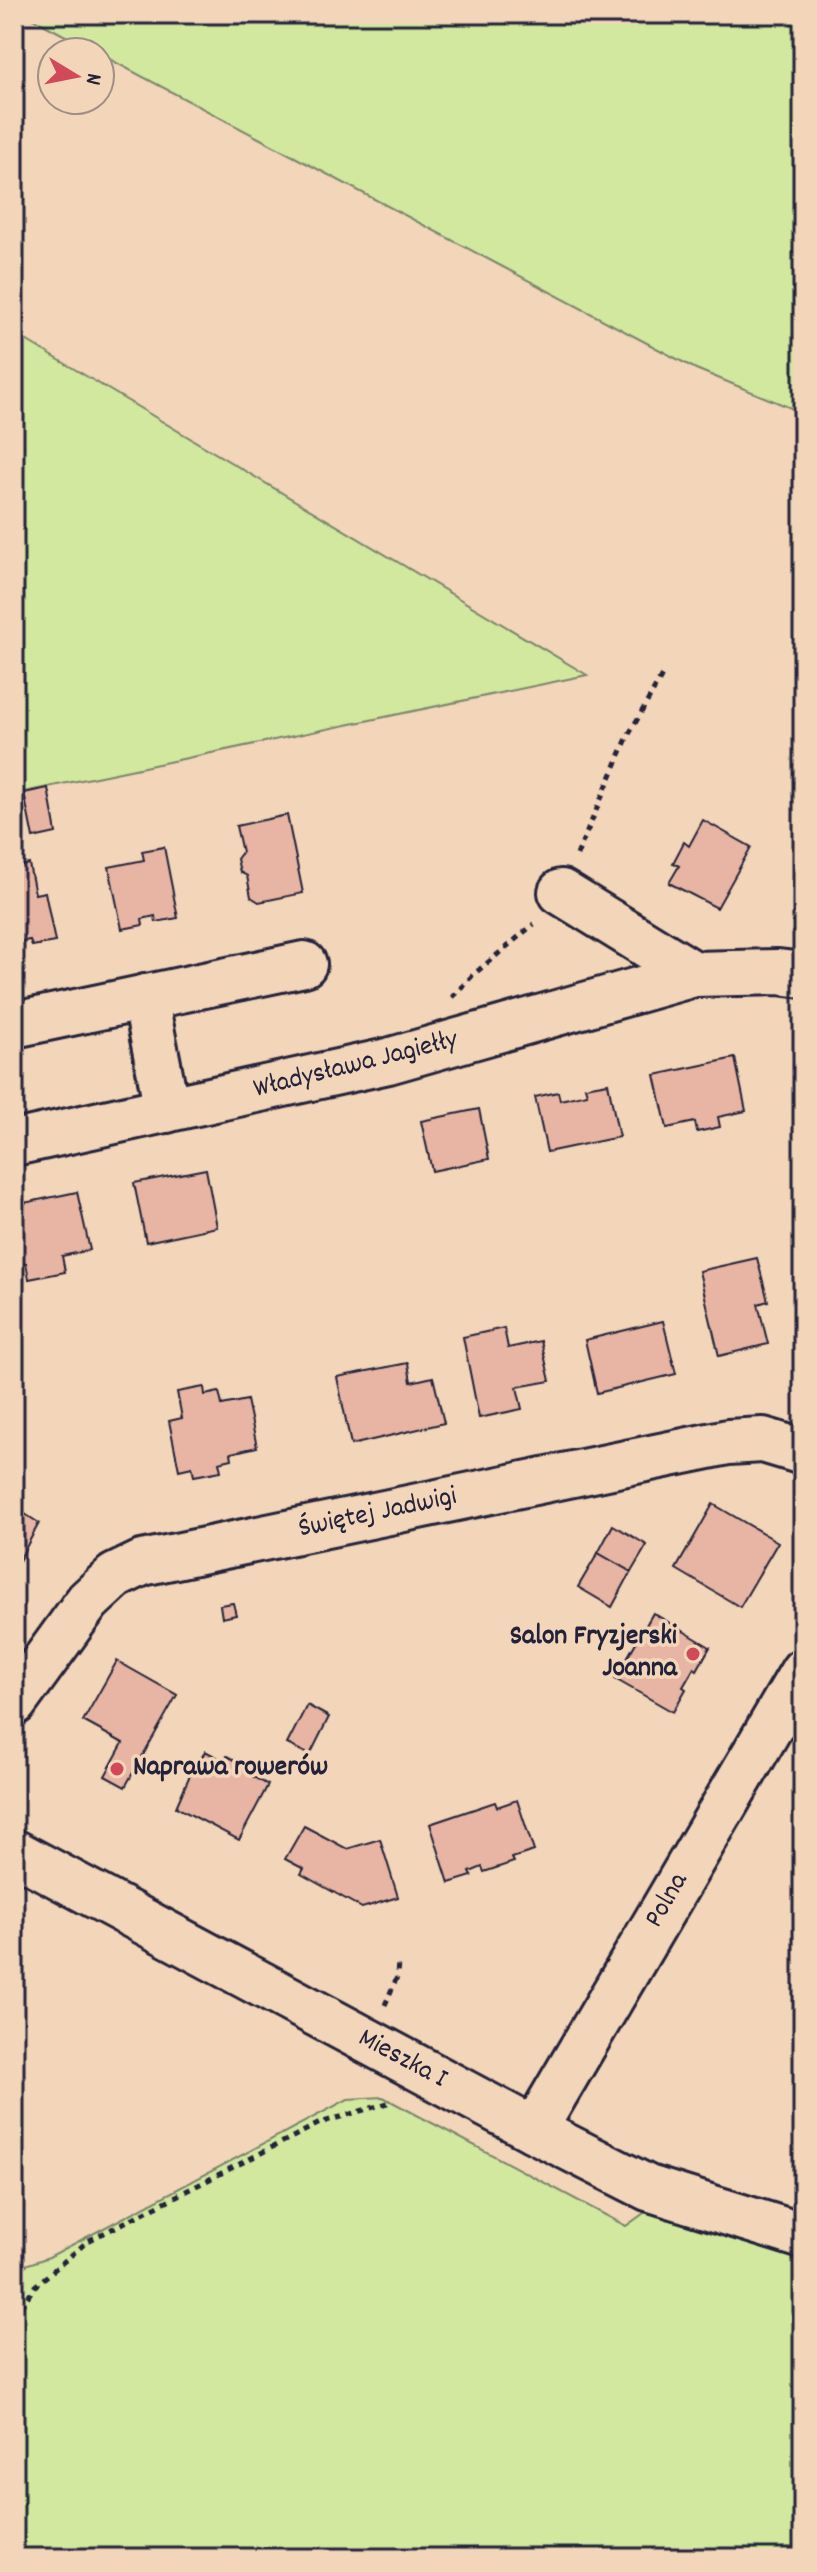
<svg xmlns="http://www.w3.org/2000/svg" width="817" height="2572" viewBox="0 0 817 2572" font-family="Dekko,sans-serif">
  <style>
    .green { fill: #d1e89e; stroke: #7a856c; stroke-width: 2 }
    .building { fill: #e8b4a3; stroke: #22223b; stroke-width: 2 }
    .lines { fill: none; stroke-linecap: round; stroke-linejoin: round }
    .minor-casing { stroke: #22223b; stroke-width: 50 }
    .path { stroke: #22223b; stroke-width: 5; stroke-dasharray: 6 6; stroke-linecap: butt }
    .minor { stroke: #f3d5b9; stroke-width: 44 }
    .poi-dot { fill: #d1495b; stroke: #f3d5b9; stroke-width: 3 }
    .labels { text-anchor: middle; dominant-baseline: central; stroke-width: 7; stroke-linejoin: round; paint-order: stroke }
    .street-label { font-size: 28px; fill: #22223b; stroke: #f3d5b9 }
    .poi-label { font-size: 28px; font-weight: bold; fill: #22223b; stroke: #f3d5b9; text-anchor: end }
  </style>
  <rect width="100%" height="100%" fill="#f3d5b9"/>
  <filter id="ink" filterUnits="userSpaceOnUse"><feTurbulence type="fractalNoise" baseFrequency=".0125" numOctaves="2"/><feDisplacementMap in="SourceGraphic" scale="16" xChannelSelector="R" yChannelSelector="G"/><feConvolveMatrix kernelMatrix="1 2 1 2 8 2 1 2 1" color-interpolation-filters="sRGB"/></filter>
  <g filter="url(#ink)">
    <!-- green -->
    <g class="green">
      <polygon points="24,14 803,14 803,413 696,369"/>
      <polygon points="14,333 587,675 14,794"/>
      <polygon points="383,2097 626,2226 651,2208 803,2256 803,2558 14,2558 14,2269 49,2257 348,2099"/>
    </g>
    <!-- building -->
    <g class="building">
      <polygon points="48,788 56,833 33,838 24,793"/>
      <polygon points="287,815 303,893 259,902 251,897 247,876 240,872 237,859 242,852 236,826"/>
      <polygon points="703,820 751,847 717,908 669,883 679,866 673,863 684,842 689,846"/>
      <polygon points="164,847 178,918 156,922 155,916 142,919 143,925 122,929 109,867 144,860 142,851"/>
      <polygon points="29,864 35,894 45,892 55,942 32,946 30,940 14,943 14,867"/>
      <polygon points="735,1058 746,1111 718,1117 720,1127 697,1132 695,1122 667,1128 655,1075"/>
      <polygon points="608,1083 619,1137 547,1152 535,1097 558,1092 560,1100 587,1094 585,1087"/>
      <polygon points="479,1109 489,1159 432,1171 421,1121"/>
      <polygon points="206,1169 217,1227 146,1242 134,1183"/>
      <polygon points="77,1192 90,1250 62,1256 65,1272 29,1279 26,1263 16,1265 14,1252 14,1205"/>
      <polygon points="757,1258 768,1301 758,1304 768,1344 719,1356 699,1271"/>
      <polygon points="663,1321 676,1374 597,1393 585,1340"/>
      <polygon points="504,1328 508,1348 541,1341 550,1381 517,1387 522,1409 479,1418 463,1337"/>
      <polygon points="408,1363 411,1382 433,1377 444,1423 351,1445 337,1377"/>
      <polygon points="204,1387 205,1395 219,1392 222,1405 247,1400 257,1447 231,1453 232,1459 219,1462 221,1471 194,1476 192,1467 179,1470 169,1421 182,1418 177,1392"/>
      <polygon points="713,1504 778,1542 740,1607 676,1569"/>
      <polygon points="14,1507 39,1523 14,1570"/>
      <polygon points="613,1525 647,1545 631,1572 598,1553"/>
      <polygon points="598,1553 631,1572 612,1607 578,1587"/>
      <polygon points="233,1603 236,1615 222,1618 220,1605"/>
      <polygon points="653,1613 710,1647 697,1670 694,1668 683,1687 686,1689 673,1712 615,1679"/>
      <polygon points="117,1661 177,1695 125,1787 105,1776 123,1743 83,1721"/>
      <polygon points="307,1705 329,1717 310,1755 287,1744"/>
      <polygon points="205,1751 224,1761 227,1756 252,1769 250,1775 268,1785 239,1840 176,1807 193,1768 196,1769"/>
      <polygon points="517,1800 534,1851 512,1858 514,1862 484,1872 482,1867 470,1872 472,1876 449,1883 430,1824 495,1802 497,1807"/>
      <polygon points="304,1826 347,1849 380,1839 398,1897 362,1908 301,1874 304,1869 285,1859"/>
    </g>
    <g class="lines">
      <!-- minor casing -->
      <g class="minor-casing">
        <g id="minor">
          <polyline points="561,892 694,974"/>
          <polyline points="145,997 167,1110"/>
          <polyline points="14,1025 304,964"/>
          <polyline points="14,1143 388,1061 694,974 778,972 803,975"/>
          <polyline points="14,1703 88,1601 115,1576 142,1563 728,1442 763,1440 803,1452"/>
          <polyline points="14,1852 534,2130 648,2188 803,2236"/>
          <polyline points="534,2130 803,1671"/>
        </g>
      </g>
      <!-- path -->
      <g class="path">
        <polyline points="577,855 628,736 664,672"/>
        <polyline points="452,997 474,974 534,924"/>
        <polyline points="385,2005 397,1977 398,1960"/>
        <polyline points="14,2317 35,2286 88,2241 320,2123 391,2102"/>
      </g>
      <!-- minor -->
      <use href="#minor" class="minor"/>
    </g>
  </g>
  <!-- markers -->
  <g class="poi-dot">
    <circle cx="693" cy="1654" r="8"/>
    <circle cx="117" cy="1769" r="8"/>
  </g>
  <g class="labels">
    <!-- street labels -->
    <g class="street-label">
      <text transform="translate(356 1066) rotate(-14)">Władysława Jagiełły</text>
      <text transform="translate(378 1514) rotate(-12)">Świętej Jadwigi</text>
      <text transform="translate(668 1901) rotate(-60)">Polna</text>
      <text transform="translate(402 2060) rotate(28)">Mieszka I</text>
    </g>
    <!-- poi labels -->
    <g class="poi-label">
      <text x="677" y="1638">Salon Fryzjerski<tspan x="677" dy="32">Joanna</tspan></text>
      <text x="133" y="1769" text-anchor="start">Naprawa rowerów</text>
    </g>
  </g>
  <!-- margin -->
  <rect width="817" height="2572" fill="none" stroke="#f3d5b9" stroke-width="48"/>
  <rect x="24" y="24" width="769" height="2524" fill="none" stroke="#22223b" stroke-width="3" filter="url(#ink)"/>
  <!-- north arrow -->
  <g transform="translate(76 76) rotate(100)"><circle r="38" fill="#f3d5b9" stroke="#9f8d87" stroke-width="2"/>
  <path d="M0-6L14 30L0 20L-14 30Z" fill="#d1495b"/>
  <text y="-12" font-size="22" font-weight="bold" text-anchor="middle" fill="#22223b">N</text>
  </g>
</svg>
